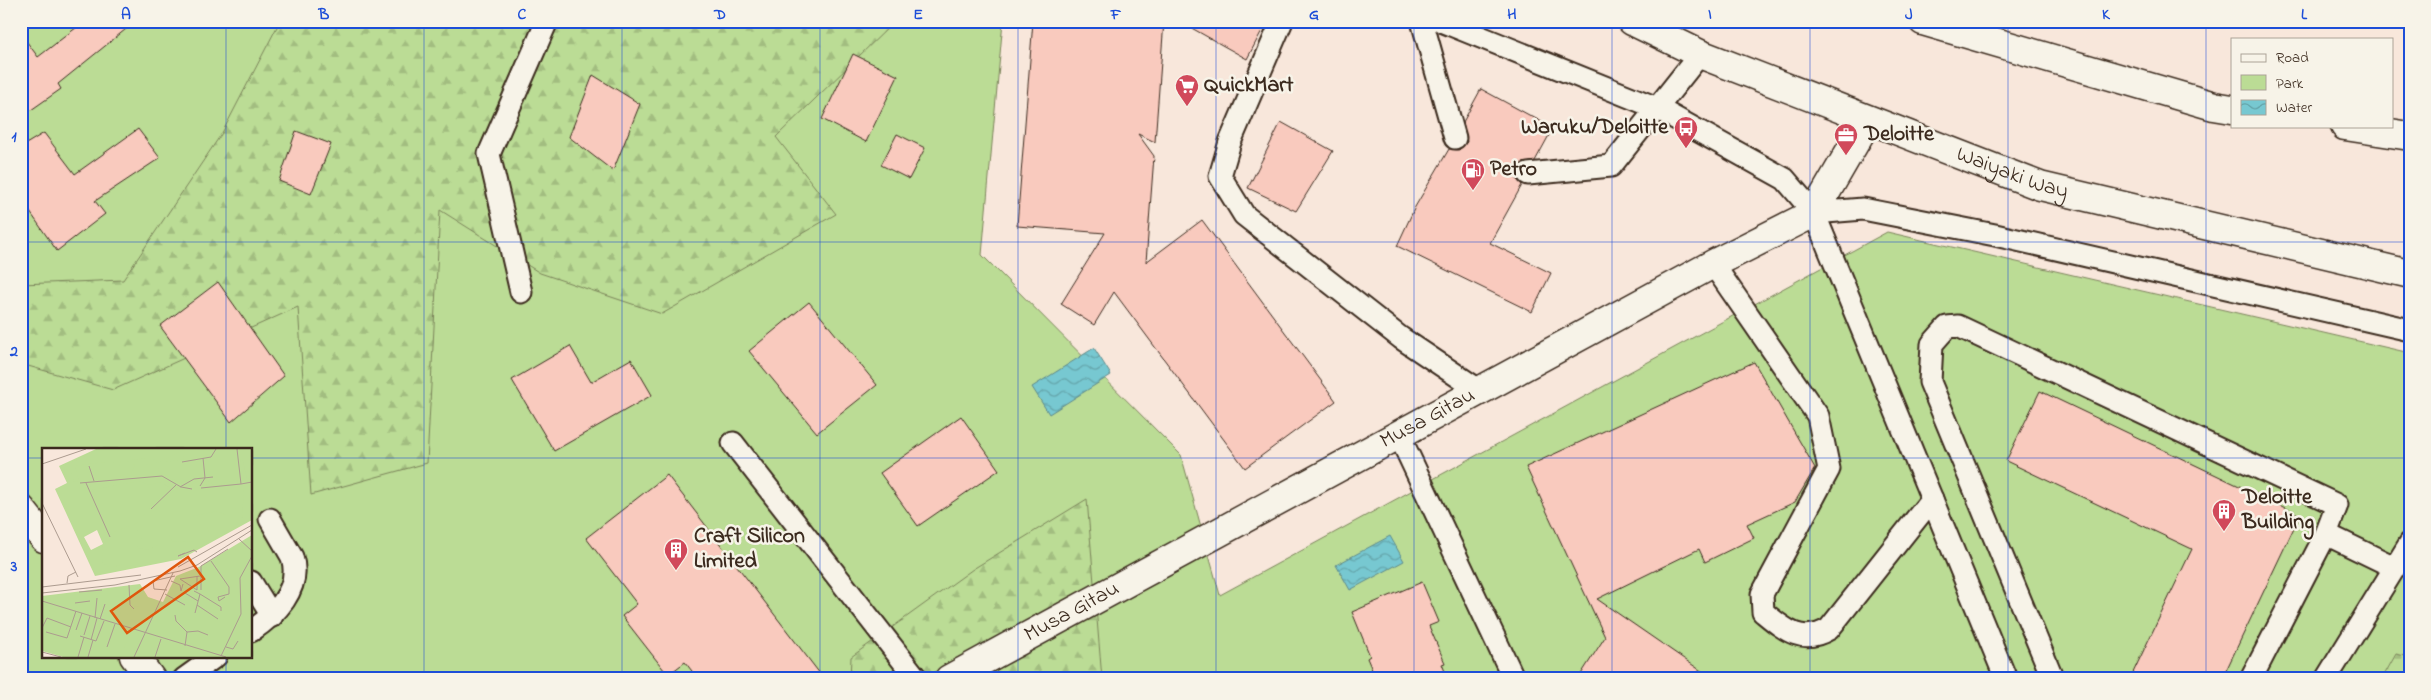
<svg xmlns="http://www.w3.org/2000/svg" width="2431" height="700" viewBox="0 0 2431 700" font-family="'Indie Flower',sans-serif">
  <style>
    .green { fill: #bbdc95; stroke: #7b835a; fill-rule: evenodd }
    .forest { fill: url(#forest-firs); stroke: #7b835a }
    .water { fill: url(#water-waves); stroke: #5f8989 }
    .building { fill: #f9cabe; stroke: #3b2a1e }
    .lines { fill: none; stroke-linecap: round; stroke-linejoin: round }
    .service-casing { stroke: #3b2a1e; stroke-width: 25 }
    .minor-casing { stroke: #3b2a1e; stroke-width: 31 }
    .trunk-casing { stroke: #3b2a1e; stroke-width: 31 }
    .service { stroke: #f7f3e8; stroke-width: 21 }
    .minor { stroke: #f7f3e8; stroke-width: 28 }
    .trunk { stroke: #f7f3e8; stroke-width: 28 }
    .grid { fill: none; stroke: #1d4ed8; stroke-width: 1; stroke-opacity: 0.55 }
    .labels { text-anchor: middle; dominant-baseline: central; stroke-width: 5; stroke-linejoin: round; paint-order: stroke }
    .poi-label { font-size: 22px; font-weight: bold; fill: #3b2a1e; stroke: #f7f3e8; text-anchor: start }
    .street-label { font-size: 22px; fill: #3b2a1e; stroke: #f7f3e8 }
    .inset-road { fill: none; stroke: #ac9b8f; stroke-width: 1 }
    .view { fill: #df570d; fill-opacity: 0.15; stroke: #df570d; stroke-width: 2.5 }
    .inset-edge { fill: none; stroke: #3b2a1e; stroke-width: 2.5 }
    .neatline { fill: none; stroke: #1d4ed8; stroke-width: 2 }
    .grid-label { font-size: 16px; text-anchor: middle; font-weight: bold; fill: #1d4ed8 }
  </style>
  <defs>
    <pattern id="forest-firs" width="22" height="20" patternUnits="userSpaceOnUse" patternTransform="scale(1.25)"><rect width="22" height="20" fill="#bbdc95"/><path d="M5 1l3.5 6h-7zM16 11l3.5 6h-7z" fill="#a2bd80"/></pattern>
    <pattern id="water-waves" width="16" height="10" patternUnits="userSpaceOnUse" patternTransform="scale(1.25)"><rect width="16" height="10" fill="#77c8d1"/><path d="M0 5q4-4 8 0t8 0" fill="none" stroke="#63a3a9"/></pattern>
  </defs>
  <rect width="100%" height="100%" fill="#f8e7db"/>
  <filter id="ink" filterUnits="userSpaceOnUse"><feTurbulence type="fractalNoise" baseFrequency=".02" numOctaves="2"/><feDisplacementMap in="SourceGraphic" scale="10" xChannelSelector="R" yChannelSelector="G"/><feConvolveMatrix kernelMatrix="1 2 1 2 8 2 1 2 1" color-interpolation-filters="sRGB"/></filter>
  <g filter="url(#ink)">
    <!-- green -->
    <path class="green" d="M 21,21 L 1003,21 L 982,255 L 1181,455 L 1220,595 L 1887,232 L 2410,353 L 2410,679 L 21,679 ZM 44,449 L 251,449 L 251,656 L 44,656 Z"/>
    <!-- forest -->
    <g class="forest">
      <polygon points="280,21 895,21 776,137 836,214 662,314 540,273 440,210 427,463 311,495 298,307 113,390 21,364 21,284 123,280 222,133"/>
      <polygon points="1087,499 1102,679 850,679 851,657 973,569"/>
      <polygon points="2396,654 2410,657 2410,679 2382,679"/>
    </g>
    <!-- water -->
    <g class="water">
      <polygon points="1094,348 1111,375 1049,414 1032,387"/>
      <polygon points="1390,536 1404,561 1350,590 1336,565"/>
    </g>
    <!-- building -->
    <g class="building">
      <polygon points="85,21 136,21 58,84 61,89 21,117 21,34 38,57"/>
      <polygon points="1033,21 1164,21 1155,142 1138,134 1154,156 1146,262 1202,220 1336,401 1245,468 1114,292 1094,325 1061,304 1105,233 1017,226"/>
      <polygon points="1179,21 1267,21 1247,59"/>
      <polygon points="853,54 898,76 866,142 822,119"/>
      <polygon points="593,75 640,104 613,171 569,137"/>
      <polygon points="1481,89 1553,128 1535,161 1521,164 1517,168 1516,176 1522,185 1490,243 1551,273 1532,312 1397,246 1415,207 1449,149 1459,150 1467,142 1463,122"/>
      <polygon points="1281,122 1333,151 1296,211 1248,188"/>
      <polygon points="138,129 160,158 95,201 105,214 57,251 21,199 21,147 44,133 75,174"/>
      <polygon points="296,131 331,144 311,194 279,181"/>
      <polygon points="897,134 925,148 909,179 881,165"/>
      <polygon points="218,282 284,376 231,422 160,326"/>
      <polygon points="809,302 877,385 817,433 749,351"/>
      <polygon points="570,346 591,382 631,359 652,395 554,451 512,380"/>
      <polygon points="1754,362 1815,468 1795,502 1747,524 1754,538 1705,562 1699,549 1597,599 1713,679 1578,679 1605,637 1526,467"/>
      <polygon points="2040,391 2300,515 2222,679 2130,679 2192,549 2006,461"/>
      <polygon points="961,416 999,470 918,526 880,473"/>
      <polygon points="667,475 824,679 698,679 685,662 668,675 622,616 637,604 586,538"/>
      <polygon points="1422,582 1439,622 1429,626 1445,663 1442,664 1448,679 1376,679 1367,658 1370,656 1352,612"/>
    </g>
    <g class="lines">
      <!-- service casing -->
      <g class="service-casing">
        <g id="service">
          <polyline points="1282,21 1230,142 1220,176 1244,215 1401,338 1480,391"/>
          <polyline points="1422,21 1455,138"/>
          <polyline points="1441,21 1657,108 1785,179 1814,213 2006,679"/>
          <polyline points="1528,174 1611,166 1700,54"/>
          <polyline points="1814,213 1863,209 1995,235 2410,330"/>
          <path d="M 1713,264 L 1818,416 L 1829,469 L 1762,594 L 1763,612 C 1785,630 1802,645 1829,629 L 1932,499"/>
          <polyline points="521,292 489,154 547,21"/>
          <polyline points="1399,435 1514,679"/>
          <polyline points="733,443 917,679"/>
          <polyline points="2326,534 2394,567"/>
          <polyline points="251,582 272,616"/>
          <path d="M 251,631 C 275,615 302,589 292,557 L 270,519"/>
          <polyline points="184,679 216,656"/>
          <polyline points="2053,679 1930,382 1932,344 1947,327 1958,326 2337,505 2326,534 2251,679"/>
          <polyline points="2326,679 2410,543"/>
        </g>
      </g>
      <!-- minor casing -->
      <g class="minor-casing">
        <g id="minor">
          <polyline points="21,509 44,538"/>
          <polyline points="134,656 151,679"/>
          <path id="s1" d="M 949,679 L 1713,264 L 1814,213 L 1868,120"/>
        </g>
      </g>
      <!-- trunk casing -->
      <g class="trunk-casing">
        <g id="trunk">
          <path id="s2" d="M 1632,21 L 1700,54 L 2040,186 L 2410,274"/>
          <polyline points="1923,21 2214,106 2232,109"/>
          <polyline points="2345,126 2410,136"/>
        </g>
      </g>
      <!-- service -->
      <use href="#service" class="service"/>
      <!-- minor -->
      <use href="#minor" class="minor"/>
      <!-- trunk -->
      <use href="#trunk" class="trunk"/>
    </g>
  </g>
  <!-- grid -->
  <path class="grid" d="M 226,21 L 226,449M 424,21 L 424,679M 622,21 L 622,679M 820,21 L 820,679M 1018,21 L 1018,679M 1216,21 L 1216,679M 1414,21 L 1414,679M 1612,21 L 1612,679M 1810,21 L 1810,679M 2008,21 L 2008,679M 2206,21 L 2206,679M 21,242 L 2410,242M 21,458 L 44,458M 251,458 L 2410,458M 226,656 L 226,679"/>
  <!-- icons -->
  <defs>
    <g id="supermarket-pin" transform="scale(1.25)"><path d="M0 17L-7.5 6A9.5 9.5 0 1 1 7.5 6Z" fill="#d1495b" stroke="#f7f3e8"/><path d="M-6-5.5h2.5l.6 2H6L4.5 2H-2.5L-4.4-4H-6ZM-1.5 3.2a1.3 1.3 0 1 0 .1 0ZM3 3.2a1.3 1.3 0 1 0 .1 0Z" fill="#fff"/></g>
    <g id="bus-pin" transform="scale(1.25)"><path d="M0 17L-7.5 6A9.5 9.5 0 1 1 7.5 6Z" fill="#d1495b" stroke="#f7f3e8"/><path d="M-5-6H5V4H4V6H2V4H-2V6H-4V4H-5ZM-3.5-4V0h7V-4ZM-3.5 1.2v1.5H-2V1.2ZM2 1.2v1.5H3.5V1.2Z" fill="#fff"/></g>
    <g id="office-pin" transform="scale(1.25)"><path d="M0 17L-7.5 6A9.5 9.5 0 1 1 7.5 6Z" fill="#d1495b" stroke="#f7f3e8"/><path d="M-6-3h4V-5.5h4V-3h4V5H-6ZM-1-4.5V-3h2v-1.5ZM-6 0V1H6V0Z" fill="#fff"/></g>
    <g id="fuel-pin" transform="scale(1.25)"><path d="M0 17L-7.5 6A9.5 9.5 0 1 1 7.5 6Z" fill="#d1495b" stroke="#f7f3e8"/><path d="M-5.5-6h7V0h2V4h1.3V-2.5L3-4.5l.8-.8L6-3V5H2.5V1h-1V6h-7ZM-4.2-4.7v3.2H.2V-4.7Z" fill="#fff"/></g>
    <g id="building-pin" transform="scale(1.25)"><path d="M0 17L-7.5 6A9.5 9.5 0 1 1 7.5 6Z" fill="#d1495b" stroke="#f7f3e8"/><path d="M-4-6H4V6H1V3H-1V6H-4ZM-2.5-4.3h1.7v1.8h-1.7ZM.8-4.3h1.7v1.8H.8ZM-2.5-1h1.7V.8h-1.7ZM.8-1h1.7V.8H.8Z" fill="#fff"/></g>
  </defs>
  <g fill-rule="evenodd">
    <use href="#supermarket-pin" x="1187" y="86"/>
    <use href="#bus-pin" x="1686" y="128"/>
    <use href="#office-pin" x="1846" y="135"/>
    <use href="#fuel-pin" x="1473" y="170"/>
    <use href="#building-pin" x="2224" y="511"/>
    <use href="#building-pin" x="676" y="550"/>
  </g>
  <g class="labels">
    <!-- poi labels -->
    <g class="poi-label">
      <text x="1204" y="86">QuickMart</text>
      <text x="1668" y="128" text-anchor="end">Waruku/Deloitte</text>
      <text x="1864" y="135">Deloitte</text>
      <text x="1490" y="170">Petro</text>
      <text x="2242" y="498">Deloitte<tspan x="2242" dy="25">Building</tspan></text>
      <text x="694" y="537">Craft Silicon<tspan x="694" dy="25">Limited</tspan></text>
    </g>
    <!-- street labels -->
    <g class="street-label">
      <text stroke="none"><textPath href="#s2" startOffset="410">Waiyaki Way</textPath></text>
      <text stroke="none"><textPath href="#s1" startOffset="545">Musa Gitau</textPath></text>
      <text stroke="none"><textPath href="#s1" startOffset="140">Musa Gitau</textPath></text>
    </g>
  </g>
  <!-- overview -->
  <g transform="translate(42 448)">
    <rect width="210" height="210" fill="#f8e7db"/>
    <path d="M 54,1 L 210,1 L 210,72 L 139,111 L 53,128 L 13,41 L 25,35 L 17,18 ZM 55,82 L 61,96 L 49,102 L 42,89 ZM 210,87 L 210,209 L 21,209 L 0,203 L 0,148 L 98,136 L 106,149 L 121,154 L 134,128 L 157,119 Z" fill="#bbdc95" fill-rule="evenodd"/>
    <path d="M 57,1 L 91,1 L 88,8 L 91,12 L 104,10 L 104,16 L 109,17 L 112,11 L 115,15 L 143,1 L 141,12 L 122,14 L 116,20 L 118,26 L 147,38 L 159,32 L 164,37 L 168,31 L 170,36 L 176,37 L 195,32 L 196,38 L 201,33 L 198,12 L 201,13 L 205,31 L 210,30 L 210,35 L 202,41 L 200,70 L 194,60 L 185,68 L 176,63 L 151,68 L 158,69 L 164,76 L 168,87 L 168,93 L 157,91 L 154,94 L 130,93 L 127,87 L 131,80 L 125,74 L 118,80 L 118,96 L 107,102 L 95,100 L 100,89 L 96,82 L 85,90 L 85,109 L 80,116 L 69,120 L 61,115 L 60,98 L 72,89 L 72,84 L 95,75 L 109,59 L 128,45 L 128,40 L 119,34 L 107,37 L 97,33 L 51,42 L 47,36 L 68,36 L 75,29 L 89,25 L 93,17 L 85,13 L 79,13 L 77,18 L 72,14 L 67,18 L 62,14 L 33,18 L 37,33 L 32,34 L 29,23 L 23,28 L 22,18 ZM 86,139 L 94,139 L 98,143 L 97,150 L 100,151 L 97,158 L 88,160 L 93,168 L 90,172 L 85,166 L 77,174 L 75,172 L 79,169 L 78,157 ZM 89,185 L 100,187 L 90,207 L 84,207 L 82,200 Z" fill="#bbdc95"/>
    <path class="inset-road" d="M 195,1 L 199,36 L 210,34M 140,14 L 169,9 L 174,1M 0,16 L 44,1M 47,18 L 52,33M 38,35 L 120,28 L 139,39 L 150,41M 44,35 L 68,89M 158,38 L 163,30 L 161,10M 138,39 L 152,31 L 171,29M 159,40 L 199,36M 0,55 L 36,129M 109,61 L 134,37M 197,91 L 210,103M 143,105 L 136,108 L 152,102 L 155,104M 169,113 L 187,139 L 187,146 L 176,149 L 177,153 L 183,149M 136,119 L 210,77M 155,128 L 155,142 L 138,131 L 158,128M 129,133 L 138,137 L 139,143 L 141,136M 25,135 L 26,128 L 34,124M 87,137 L 88,157 L 92,161M 0,139 L 99,127M 125,142 L 112,141 L 111,133 L 133,128M 159,142 L 159,118 L 186,101M 152,143 L 158,146 L 153,165M 37,144 L 60,142M 0,145 L 73,137 L 138,123 L 155,117 L 210,82M 143,145 L 156,153M 123,146 L 143,157M 158,146 L 179,159 L 179,163M 0,153 L 184,209M 33,155 L 48,153M 155,157 L 176,171M 133,167 L 134,173 L 145,184M 53,170 L 55,150M 58,171 L 63,156M 0,180 L 5,170 L 29,179M 34,182 L 40,165M 4,184 L 25,190 L 34,163M 42,187 L 48,168M 38,188 L 54,193 L 62,173M 49,192 L 55,170M 143,198 L 145,184 L 156,183 L 166,187M 65,199 L 73,176M 184,199 L 191,201 L 196,193M 0,204 L 19,209M 179,208 L 199,166 L 198,130 L 210,108M 36,209 L 42,189M 46,209 L 51,192M 92,209 L 131,125M 113,209 L 119,191"/>
    <path class="view" d="M 146,109 L 162,131 L 85,185 L 69,163 Z"/>
    <rect width="210" height="210" class="inset-edge"/>
  </g>
  <!-- margin -->
  <rect width="2431" height="700" fill="none" stroke="#f7f3e8" stroke-width="55"/>
  <!-- legend -->
  <rect x="2231" y="38" width="162" height="90" fill="#f7f3e8" stroke="#aca397"/>
  <rect x="2241" y="54" width="25" height="8" fill="#f7f3e8" stroke="#aca397"/>
  <text x="2276" y="62" font-size="15" fill="#3b2a1e">Road</text>
  <rect x="2241" y="75" width="25" height="15" fill="#bbdc95" stroke="#aca397"/>
  <text x="2276" y="88" font-size="15" fill="#3b2a1e">Park</text>
  <rect x="2241" y="100" width="25" height="15" fill="url(#water-waves)" stroke="#aca397"/>
  <text x="2276" y="112" font-size="15" fill="#3b2a1e">Water</text>
  <rect x="28" y="28" width="2376" height="644" class="neatline"/>
  <g class="grid-label">
    <text x="126" y="19">A</text>
    <text x="324" y="19">B</text>
    <text x="522" y="19">C</text>
    <text x="720" y="19">D</text>
    <text x="918" y="19">E</text>
    <text x="1116" y="19">F</text>
    <text x="1314" y="19">G</text>
    <text x="1512" y="19">H</text>
    <text x="1710" y="19">I</text>
    <text x="1909" y="19">J</text>
    <text x="2106" y="19">K</text>
    <text x="2304" y="19">L</text>
    <text x="14" y="141">1</text>
    <text x="14" y="356">2</text>
    <text x="14" y="571">3</text>
  </g>
</svg>
